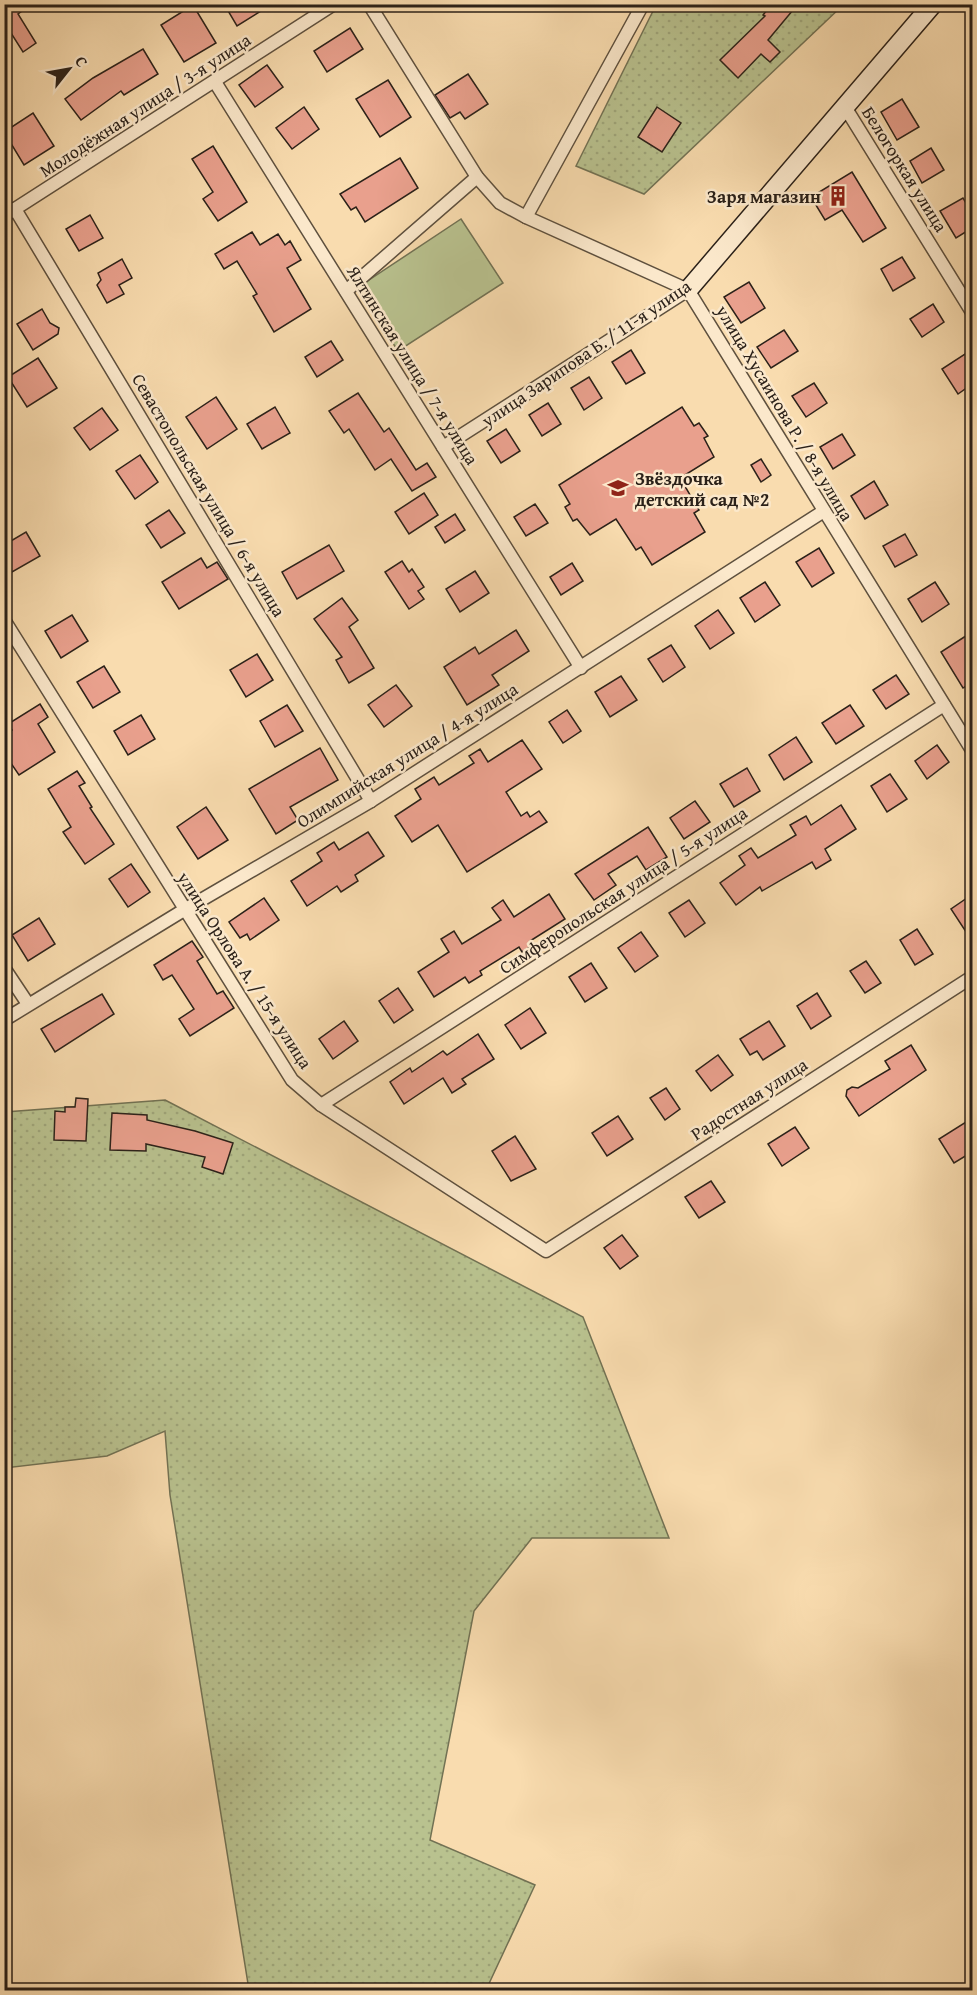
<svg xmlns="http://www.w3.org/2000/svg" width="977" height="1995" viewBox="0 0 977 1995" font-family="'Gentium Book Plus',serif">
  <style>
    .grass { fill: #b9c28f; stroke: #727254; stroke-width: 1.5 }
    .park { fill: url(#park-dots); stroke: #727254; stroke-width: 1.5 }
    .building { fill: #e9a08d; stroke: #2b2119; stroke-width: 1.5 }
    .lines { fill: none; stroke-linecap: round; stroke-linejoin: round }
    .street-casing { stroke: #5e503e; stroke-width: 15 }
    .secondary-casing { stroke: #2b2119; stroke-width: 21 }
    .street { stroke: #fbe8cb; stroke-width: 12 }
    .secondary { stroke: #fbe8cb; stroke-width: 18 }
    .labels { text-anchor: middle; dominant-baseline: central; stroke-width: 5; stroke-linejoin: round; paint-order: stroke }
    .street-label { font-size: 18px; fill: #2b2119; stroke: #fbe8cb }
    .poi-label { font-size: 18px; font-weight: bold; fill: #2b2119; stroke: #fbe8cb; text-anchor: end }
  </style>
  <defs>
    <pattern id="park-dots" width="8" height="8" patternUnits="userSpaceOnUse" patternTransform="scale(1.5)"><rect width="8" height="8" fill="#b9c28f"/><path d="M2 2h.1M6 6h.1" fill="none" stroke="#9fa67b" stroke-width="1.8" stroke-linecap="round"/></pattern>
  </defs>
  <rect width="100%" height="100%" fill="#f9dcaf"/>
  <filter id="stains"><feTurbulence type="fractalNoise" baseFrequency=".00333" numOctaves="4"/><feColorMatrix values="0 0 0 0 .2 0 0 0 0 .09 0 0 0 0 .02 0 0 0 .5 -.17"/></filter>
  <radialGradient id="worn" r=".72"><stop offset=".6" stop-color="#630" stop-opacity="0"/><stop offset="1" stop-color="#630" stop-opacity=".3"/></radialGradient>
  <!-- grass -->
  <polygon class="grass" points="461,219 503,283 398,351 357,288"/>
  <!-- park -->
  <g class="park">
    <polygon points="656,5 843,5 644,194 576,166"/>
    <polygon points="165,1100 583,1317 669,1538 532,1538 474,1611 430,1840 535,1885 486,1990 249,1990 170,1495 165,1431 107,1456 5,1468 5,1112"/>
  </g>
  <!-- building -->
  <g class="building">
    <polygon points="4,4 32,4 18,14 36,43 23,52 4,22"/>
    <polygon points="224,4 272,4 237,26"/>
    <polygon points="772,4 798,4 768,40 780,52 770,62 761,54 738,78 720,60 765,16 763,15"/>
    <polygon points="193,5 216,43 184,62 161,25"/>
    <polygon points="350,28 363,49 327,72 314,51"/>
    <polygon points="143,49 158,74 124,95 121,91 81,120 65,99 93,78"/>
    <polygon points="267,65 283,87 255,107 239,85"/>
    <polygon points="468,74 488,104 465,119 460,112 450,118 435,95"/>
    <polygon points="388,80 411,117 380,137 356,99"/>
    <polygon points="902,99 919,127 897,140 881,112"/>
    <polygon points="304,107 319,129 292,149 276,128"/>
    <polygon points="657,107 681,123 662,152 638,137"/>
    <polygon points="33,113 54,146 24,165 4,132"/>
    <polygon points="213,146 247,202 218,221 203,199 213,192 192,159"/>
    <polygon points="931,148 944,170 922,183 910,161"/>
    <polygon points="400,158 418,188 365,222 356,207 351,210 340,194"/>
    <polygon points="852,172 886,228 863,242 842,210 825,220 811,197"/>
    <polygon points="963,198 972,214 972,228 956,238 940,211"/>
    <polygon points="90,215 103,238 79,251 66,229"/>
    <polygon points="252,232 260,245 278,234 285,245 290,241 301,260 287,268 311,309 274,332 253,296 257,294 237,261 224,269 215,254"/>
    <polygon points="902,257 915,278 893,291 881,269"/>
    <polygon points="122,259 132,278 119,285 124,294 107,303 97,285 101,280 98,273"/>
    <polygon points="749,282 765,308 741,323 724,297"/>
    <polygon points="933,304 944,322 922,337 910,319"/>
    <polygon points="42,309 50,323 59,328 58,334 33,350 17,324"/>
    <polygon points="784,330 798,351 771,368 757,347"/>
    <polygon points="331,341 343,360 317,377 305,357"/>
    <polygon points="631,350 645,373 626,384 612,362"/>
    <polygon points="965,354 972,366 972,384 958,394 942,369"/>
    <polygon points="38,358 57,388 27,407 8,377"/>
    <polygon points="589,377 602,398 584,410 571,388"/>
    <polygon points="814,383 827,403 806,417 792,396"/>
    <polygon points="358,393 384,432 389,428 416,470 427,463 436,477 412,491 391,459 375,470 349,429 344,433 329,411"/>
    <polygon points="216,397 237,429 207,449 186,417"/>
    <polygon points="548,403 561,424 542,436 529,415"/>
    <polygon points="275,407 290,433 262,449 247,424"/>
    <polygon points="682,407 694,426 699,423 708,436 704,438 714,457 680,478 699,510 694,513 705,532 652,565 641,547 636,550 616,519 590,535 577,519 573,521 565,507 570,504 559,485"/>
    <polygon points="102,408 118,430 90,450 74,428"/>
    <polygon points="506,429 520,451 501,463 487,441"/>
    <polygon points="842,434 855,455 833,469 820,447"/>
    <polygon points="140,455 158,482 135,499 116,471"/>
    <polygon points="761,459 771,475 761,482 751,465"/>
    <polygon points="874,481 888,505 865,519 851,496"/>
    <polygon points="424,493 438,515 409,534 395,512"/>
    <polygon points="535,504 548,523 526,536 514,517"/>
    <polygon points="169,510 185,533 161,548 146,525"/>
    <polygon points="455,514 465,530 445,543 435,527"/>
    <polygon points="26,532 40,556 12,572 4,559 4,545"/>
    <polygon points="905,534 917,555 895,567 883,546"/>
    <polygon points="329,545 344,571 297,599 282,572"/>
    <polygon points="819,548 834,573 812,587 796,562"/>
    <polygon points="201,558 207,568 217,562 228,579 179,609 162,582"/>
    <polygon points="402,561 409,572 412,569 424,587 418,591 424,599 409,609 385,572"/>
    <polygon points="572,563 583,581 561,595 550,577"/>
    <polygon points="475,571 489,593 460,612 446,589"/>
    <polygon points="765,582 780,605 755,622 740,598"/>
    <polygon points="935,582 949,604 922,622 908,599"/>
    <polygon points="342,598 358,620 349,627 374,668 349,683 336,660 342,657 314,619"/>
    <polygon points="718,610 734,633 710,649 695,626"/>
    <polygon points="72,615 88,641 61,658 45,631"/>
    <polygon points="516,630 529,651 492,675 499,685 467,705 444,667 475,647 479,654"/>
    <polygon points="972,632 972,682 963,688 941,652"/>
    <polygon points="671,645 685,667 663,682 648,659"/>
    <polygon points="257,654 273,680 246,697 230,670"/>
    <polygon points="104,666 120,692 93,708 77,682"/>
    <polygon points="896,675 909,694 886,709 873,690"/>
    <polygon points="621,676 637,700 610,717 595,692"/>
    <polygon points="396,685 412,706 384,727 368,705"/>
    <polygon points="40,704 48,717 38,724 55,752 19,775 4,753 4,735 12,730 8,724"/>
    <polygon points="287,705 303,731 275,747 260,721"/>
    <polygon points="850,705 864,726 836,744 822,723"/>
    <polygon points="567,710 581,731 563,743 549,722"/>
    <polygon points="141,715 155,739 128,755 114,731"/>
    <polygon points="796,737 812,762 784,780 769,755"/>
    <polygon points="522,740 542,769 506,792 521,816 527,812 530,817 539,811 547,822 467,872 438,825 412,842 395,816 421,799 415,789 434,777 439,785 474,763 469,756 480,749 488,762"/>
    <polygon points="937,745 949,762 927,779 915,761"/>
    <polygon points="320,748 338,780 290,807 298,820 276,834 249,789"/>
    <polygon points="747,768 760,791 734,807 720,784"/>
    <polygon points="77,771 85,783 79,786 92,807 90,808 114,844 85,864 63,832 71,827 48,789"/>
    <polygon points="890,774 907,799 887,812 871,786"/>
    <polygon points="695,801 710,822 684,839 670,818"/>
    <polygon points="841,805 856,829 825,849 831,860 816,869 812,862 762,891 760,887 736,905 720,883 745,865 739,856 751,848 758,858 796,835 790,825 806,816 811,825"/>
    <polygon points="206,807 228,840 198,859 177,827"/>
    <polygon points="648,827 667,857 646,870 637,856 608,874 616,885 594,900 575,874"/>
    <polygon points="368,832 384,856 355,875 358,881 341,892 337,886 307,906 291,881 322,861 317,853 334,842 339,850"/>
    <polygon points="131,864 150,892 128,907 109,879"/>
    <polygon points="549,894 565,919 530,941 533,945 522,952 519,947 480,971 482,975 469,983 465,977 434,997 418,972 449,952 441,939 454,931 462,944 501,920 492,908 503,900 514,917"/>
    <polygon points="264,898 279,920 250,940 247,934 240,938 229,922"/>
    <polygon points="967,898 972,906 972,941 951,909"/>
    <polygon points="689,900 705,923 685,937 669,913"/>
    <polygon points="39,918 55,944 28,961 12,935"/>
    <polygon points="917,929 933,954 915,965 900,940"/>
    <polygon points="641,932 658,956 635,972 618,948"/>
    <polygon points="192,941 203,957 197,961 217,994 223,991 234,1008 190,1036 179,1019 194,1009 172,975 163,980 154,965"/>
    <polygon points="866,961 881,983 865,993 850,971"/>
    <polygon points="591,963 607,988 585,1002 569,977"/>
    <polygon points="398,988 413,1010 394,1023 379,1001"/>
    <polygon points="817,993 831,1016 811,1029 797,1006"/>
    <polygon points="102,994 114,1014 55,1052 41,1029"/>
    <polygon points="530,1008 546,1033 521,1049 505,1025"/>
    <polygon points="344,1021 358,1041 333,1059 319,1039"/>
    <polygon points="769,1021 785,1046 763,1060 757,1051 750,1055 740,1039"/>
    <polygon points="478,1034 494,1059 462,1079 466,1084 452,1093 443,1078 404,1104 390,1082 410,1068 412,1072 443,1051 447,1055"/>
    <polygon points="911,1045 926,1070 859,1116 846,1096 847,1090 852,1087 858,1088 890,1069 885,1061"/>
    <polygon points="718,1055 733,1075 711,1091 696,1071"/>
    <polygon points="666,1088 680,1109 665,1120 650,1098"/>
    <polygon points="76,1098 88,1099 86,1141 54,1140 55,1111 65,1112 65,1107 75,1107"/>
    <polygon points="112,1113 147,1115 147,1120 195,1131 233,1143 223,1174 202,1167 205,1157 146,1144 146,1151 110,1150"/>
    <polygon points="618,1116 633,1139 607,1156 592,1133"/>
    <polygon points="966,1122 972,1132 972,1152 954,1163 939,1139"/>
    <polygon points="795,1127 809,1148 782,1166 768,1144"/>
    <polygon points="515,1136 536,1169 511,1181 492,1151"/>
    <polygon points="711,1181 725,1202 699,1218 685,1197"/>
    <polygon points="622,1235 638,1256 620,1269 604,1248"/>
  </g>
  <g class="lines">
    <!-- street casing -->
    <g class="street-casing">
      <g id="street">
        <polyline points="369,4 477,177 500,203 526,217 688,290 972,750"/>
        <polyline points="215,82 581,668"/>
        <polyline points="845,107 972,312"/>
        <polyline points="15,209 371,801"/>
        <polyline points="4,216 334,4"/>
        <polyline points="526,217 643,4"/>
        <polyline points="346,291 477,177"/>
        <polyline points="443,447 688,290"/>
        <polyline points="4,620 292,1080 321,1105 546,1251 972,977"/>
        <polyline points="4,968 28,1004"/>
        <polyline points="4,1020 184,910 371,801 824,511"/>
        <polyline points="321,1105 944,705"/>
      </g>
    </g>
    <!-- secondary casing -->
    <g class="secondary-casing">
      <polyline id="secondary" points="688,290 933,4"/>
    </g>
    <!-- street -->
    <use href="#street" class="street"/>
    <!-- secondary -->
    <use href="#secondary" class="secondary"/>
  </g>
  <!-- icons -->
  <defs>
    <g id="building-bare" transform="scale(1.62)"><path d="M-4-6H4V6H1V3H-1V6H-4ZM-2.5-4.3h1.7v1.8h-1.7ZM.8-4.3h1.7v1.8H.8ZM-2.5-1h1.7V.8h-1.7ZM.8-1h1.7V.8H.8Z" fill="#8f2418" stroke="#fbe8cb" stroke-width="2.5" paint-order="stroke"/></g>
    <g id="school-bare" transform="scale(1.62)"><path d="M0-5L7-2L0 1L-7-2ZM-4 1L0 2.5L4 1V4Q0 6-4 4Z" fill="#8f2418" stroke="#fbe8cb" stroke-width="2.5" paint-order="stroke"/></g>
  </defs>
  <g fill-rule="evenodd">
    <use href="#building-bare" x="838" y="196"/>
    <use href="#school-bare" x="618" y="488"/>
  </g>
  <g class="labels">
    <!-- street labels -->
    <g class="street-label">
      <text transform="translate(145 105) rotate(-33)">Молодёжная улица / 3-я улица</text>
      <text transform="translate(905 169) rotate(58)">Белогоркая улица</text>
      <text transform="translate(586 353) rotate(-34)">улица Зарипова Б. / 11-я улица</text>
      <text transform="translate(413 365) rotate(58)">Ялтинская улица / 7-я улица</text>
      <text transform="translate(785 413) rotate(59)">улица Хусаинова Р. / 8-я улица</text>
      <text transform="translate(209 495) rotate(59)">Севастопольская улица / 6-я улица</text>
      <text transform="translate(407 755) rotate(-32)">Олимпийская улица / 4-я улица</text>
      <text transform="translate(623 890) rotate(-33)">Симферопольская улица / 5-я улица</text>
      <text transform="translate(245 970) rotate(57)">улица Орлова А. / 15-я улица</text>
      <text transform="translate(749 1099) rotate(-33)">Радостная улица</text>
    </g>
    <!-- poi labels -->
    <g class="poi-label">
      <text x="821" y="196">Заря магазин</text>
      <text x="635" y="478" text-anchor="start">Звёздочка<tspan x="635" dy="21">детский сад №2</tspan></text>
    </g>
  </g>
  <!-- margin -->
  <rect width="977" height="1995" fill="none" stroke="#f9dcaf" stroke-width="24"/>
  <rect x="6" y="6" width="965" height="1983" fill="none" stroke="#2b2119" stroke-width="3"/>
  <rect x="12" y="12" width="953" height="1971" fill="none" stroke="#2b2119" stroke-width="1.5"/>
  <!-- north arrow -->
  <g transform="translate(69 69) rotate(59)" stroke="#fbe8cb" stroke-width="4.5" paint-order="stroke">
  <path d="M0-4.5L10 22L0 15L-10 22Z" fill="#2b2119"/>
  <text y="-9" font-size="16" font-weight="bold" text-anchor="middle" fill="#2b2119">С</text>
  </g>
  <rect width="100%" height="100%" filter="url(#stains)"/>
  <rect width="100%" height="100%" fill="url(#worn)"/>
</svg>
